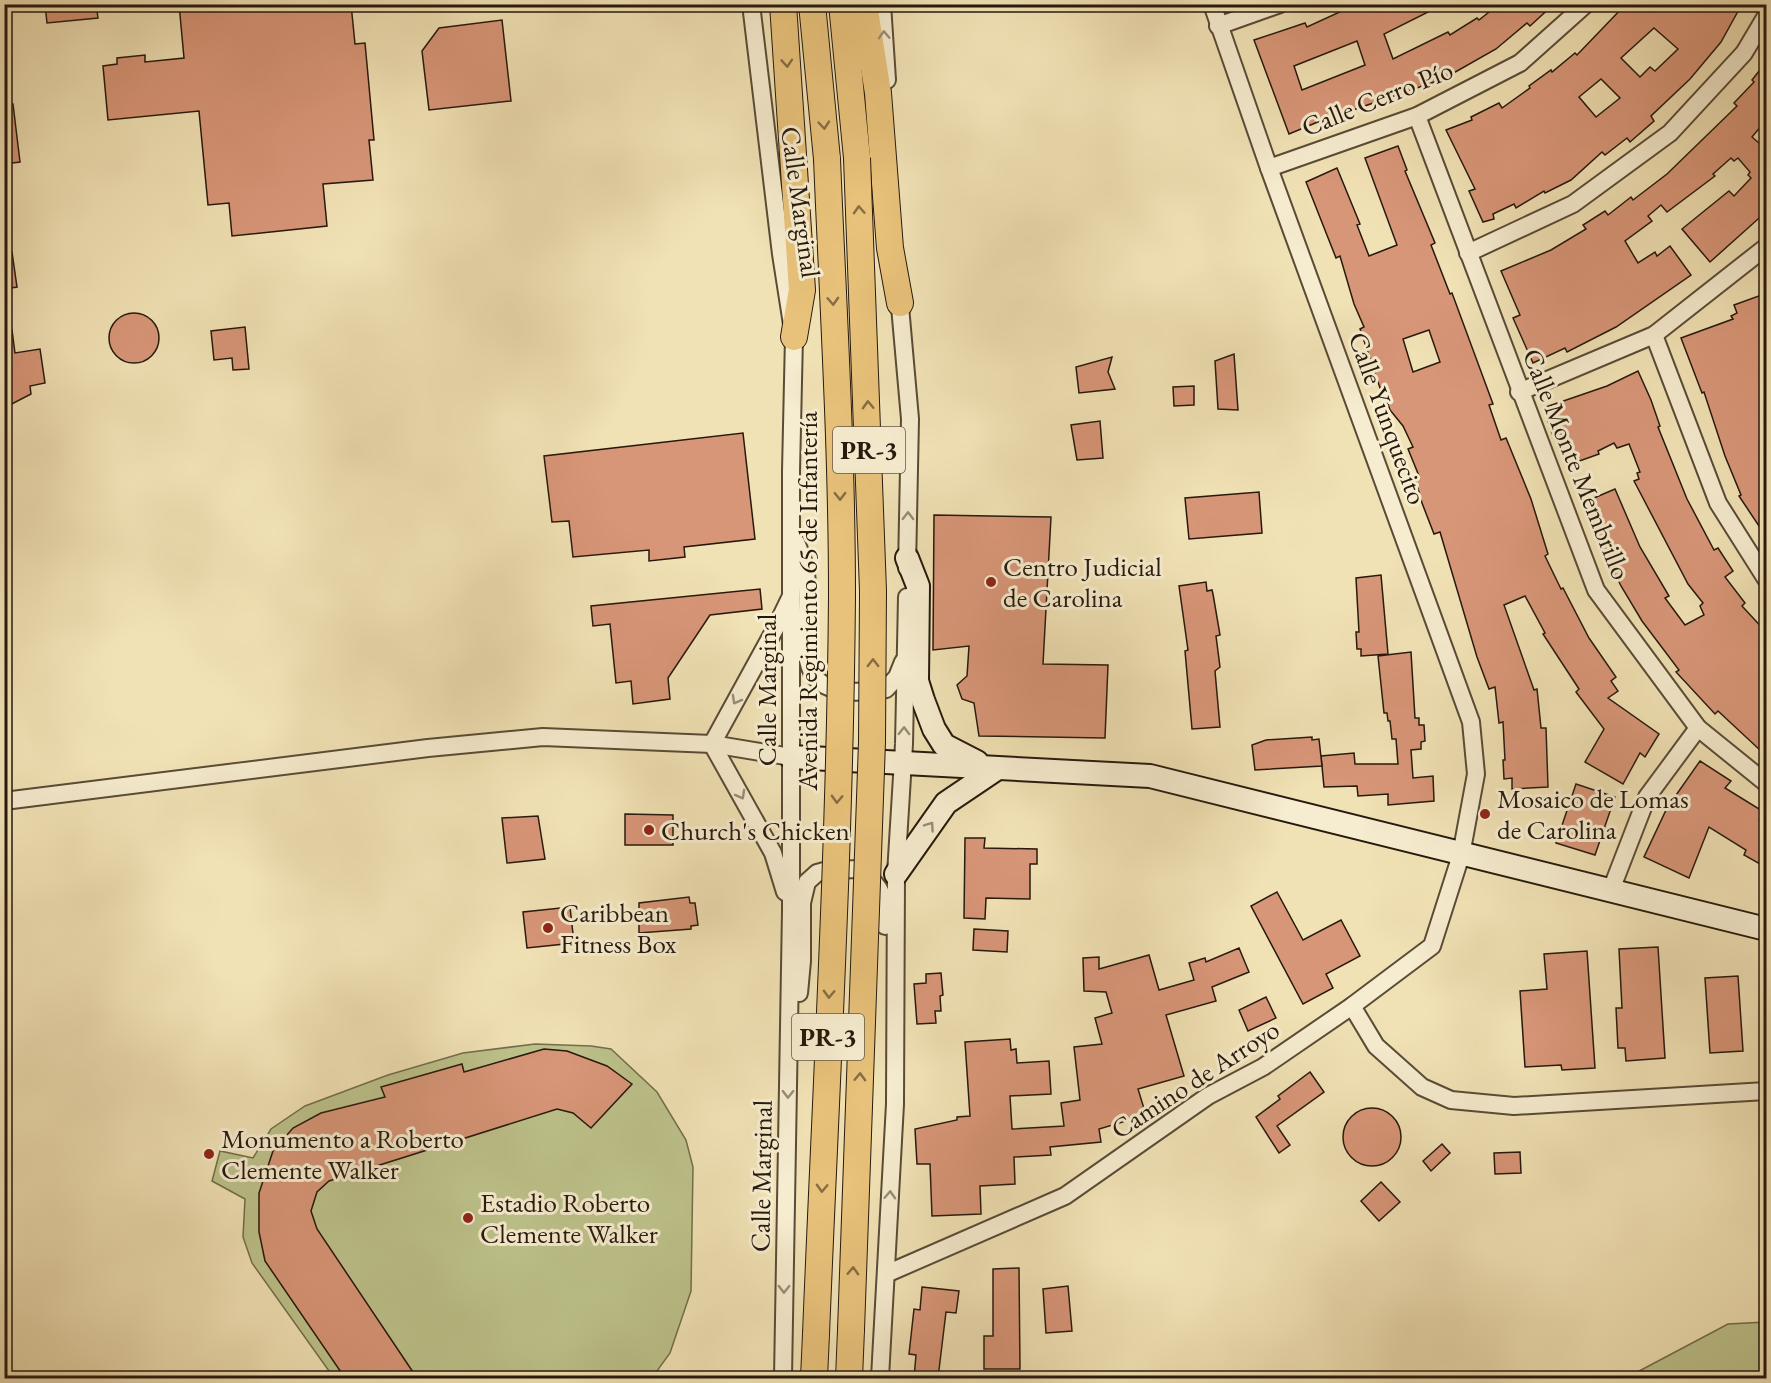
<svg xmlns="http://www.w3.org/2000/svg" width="1771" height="1383" viewBox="0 0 1771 1383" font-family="'EB Garamond',serif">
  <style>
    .green { fill: #bdc28b; stroke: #726e4c; stroke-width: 1.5 }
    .building { fill: #d89678; stroke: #26190c; stroke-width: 1.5; fill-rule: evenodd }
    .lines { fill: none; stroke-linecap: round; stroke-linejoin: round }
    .street-casing { stroke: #594b36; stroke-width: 20 }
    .secondary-casing { stroke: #26190c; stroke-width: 26 }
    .primary-casing { stroke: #26190c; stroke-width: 28 }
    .street { stroke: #f6eccf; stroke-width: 16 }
    .secondary { stroke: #f6eccf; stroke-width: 22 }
    .primary { stroke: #e8c17a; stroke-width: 26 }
    .primary-bridge-casing { stroke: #26190c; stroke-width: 28; stroke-linecap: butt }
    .primary-bridge { stroke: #e8c17a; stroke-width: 26 }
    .oneway { stroke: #988d77 }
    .oneway2 { stroke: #876d43 }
    .poi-dot { fill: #8f2418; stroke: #f6eccf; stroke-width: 2 }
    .labels { text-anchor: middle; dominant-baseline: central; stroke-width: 6; stroke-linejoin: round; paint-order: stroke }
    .shield { fill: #f6eccf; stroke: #645846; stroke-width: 1.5 }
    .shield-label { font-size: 26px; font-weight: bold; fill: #26190c }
    .street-label { font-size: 27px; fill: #26190c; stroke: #f6eccf }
    .poi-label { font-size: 27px; fill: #26190c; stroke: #f6eccf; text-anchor: start }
  </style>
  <rect width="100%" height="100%" fill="#f1e2b5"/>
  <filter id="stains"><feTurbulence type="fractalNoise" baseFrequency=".00333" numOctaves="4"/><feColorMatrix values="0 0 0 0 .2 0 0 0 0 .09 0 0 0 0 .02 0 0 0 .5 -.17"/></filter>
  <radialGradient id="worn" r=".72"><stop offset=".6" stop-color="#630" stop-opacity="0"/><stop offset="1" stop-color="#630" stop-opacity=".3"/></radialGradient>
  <!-- green -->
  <g class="green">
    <polygon points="535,1044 591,1046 611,1049 657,1092 686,1140 693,1167 691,1291 670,1353 652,1378 334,1378 252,1263 243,1237 245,1199 212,1181 220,1151 253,1158 271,1129 305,1106 388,1075 463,1053"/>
    <polygon points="1766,1322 1766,1378 1626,1378 1728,1324"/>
  </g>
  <!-- building -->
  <g class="building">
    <polygon points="45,4 96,4 98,18 47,23"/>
    <polygon points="179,4 351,4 355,44 365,43 374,140 369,140 373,180 323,184 327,226 232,236 229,203 208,205 199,111 108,120 103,66 117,64 117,58 145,55 145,62 184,58"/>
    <path d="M 1357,4 L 1444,4 L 1384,34 L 1393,59 L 1448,32 L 1450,35 L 1477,18 L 1479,20 L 1499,4 L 1554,4 L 1530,26 L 1527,23 L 1496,49 L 1443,79 L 1350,111 L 1349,109 L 1289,134 L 1254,40 L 1305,23 L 1307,27 ZM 1357,41 L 1365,65 L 1302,90 L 1294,66 Z"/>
    <path d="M 1626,4 L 1742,4 L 1721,42 L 1690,79 L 1651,116 L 1654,121 L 1630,142 L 1627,138 L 1605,155 L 1602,152 L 1571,180 L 1545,193 L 1544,191 L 1516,208 L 1514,204 L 1493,214 L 1494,219 L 1483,222 L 1469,191 L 1475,189 L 1446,130 L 1472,120 L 1471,117 L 1499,103 L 1502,108 L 1530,88 L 1529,86 L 1551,70 L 1552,72 L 1575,53 L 1577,55 ZM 1654,28 L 1678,49 L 1655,71 L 1650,67 L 1640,77 L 1621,58 ZM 1601,79 L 1620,98 L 1596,117 L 1579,97 Z"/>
    <polygon points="502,20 511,101 429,110 422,51 439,28"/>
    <polygon points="1767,61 1767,119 1752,137 1767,150 1767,211 1710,262 1682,229 1729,191 1734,196 1751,178 1748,175 1750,172 1738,158 1734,161 1731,158 1713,174 1715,176 1667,212 1661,205 1648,216 1652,221 1625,241 1638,263 1655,252 1657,256 1670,246 1691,275 1616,327 1567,352 1565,348 1533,363 1513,318 1520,315 1501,271 1551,250 1586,229 1583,225 1605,211 1608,215 1631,197 1633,200 1667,174 1737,106 1734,103 1754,82 1752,80"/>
    <polygon points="13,104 20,162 4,164 4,105"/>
    <path d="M 1398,146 L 1407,170 L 1405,171 L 1435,243 L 1431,245 L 1450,294 L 1452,293 L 1493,404 L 1489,405 L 1501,440 L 1506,438 L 1531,499 L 1548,554 L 1545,556 L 1561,589 L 1563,588 L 1589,638 L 1616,677 L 1611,681 L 1618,691 L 1608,698 L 1659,734 L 1645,757 L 1640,753 L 1623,784 L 1585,762 L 1604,729 L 1576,692 L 1579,689 L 1543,634 L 1545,633 L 1525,596 L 1504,605 L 1534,690 L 1537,689 L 1541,728 L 1546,728 L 1548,787 L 1512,789 L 1512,778 L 1504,779 L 1503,760 L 1505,760 L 1503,722 L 1499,723 L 1495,687 L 1489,689 L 1477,657 L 1440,532 L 1434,534 L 1422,503 L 1415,478 L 1419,476 L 1408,449 L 1413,447 L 1403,426 L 1390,410 L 1382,387 L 1380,388 L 1360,329 L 1364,327 L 1354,304 L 1340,256 L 1336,258 L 1306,182 L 1337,168 L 1360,224 L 1357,225 L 1369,256 L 1397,245 L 1365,158 ZM 1429,330 L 1440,362 L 1413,372 L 1403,339 Z"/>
    <polygon points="4,252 12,252 17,287 4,289"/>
    <polygon points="1767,293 1767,538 1739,496 1741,495 1725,456 1704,392 1702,393 1681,338 1733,319 1731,316 1737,313 1734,305"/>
    <circle cx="134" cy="338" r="25"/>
    <polygon points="245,327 249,369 233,370 232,358 214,360 211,331"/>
    <polygon points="4,330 12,330 15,353 40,349 45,383 30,386 31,394 4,408"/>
    <polygon points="1234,354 1238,410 1218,409 1215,361"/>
    <polygon points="1112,357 1108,372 1115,389 1079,393 1076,367"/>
    <polygon points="1638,371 1651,400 1660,426 1658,427 1687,499 1714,550 1718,548 1733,571 1725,577 1745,603 1742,606 1767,633 1767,744 1761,751 1718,711 1715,714 1676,672 1679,670 1642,621 1621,586 1595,532 1599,530 1587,501 1615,489 1640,547 1669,596 1665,598 1685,625 1704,615 1700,606 1703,603 1688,584 1634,481 1639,479 1637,473 1640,472 1629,444 1617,448 1614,443 1598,451 1599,454 1571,464 1561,433 1553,436 1543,408 1607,386"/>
    <polygon points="1194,386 1194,405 1174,406 1173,387"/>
    <polygon points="1100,421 1103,458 1077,460 1071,425"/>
    <polygon points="743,433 755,539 684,547 685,557 649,561 649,550 573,557 569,521 552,522 544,456"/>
    <polygon points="1259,492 1262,533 1189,539 1185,498"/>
    <polygon points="934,515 1051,517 1043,664 1108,665 1105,738 979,736 974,703 962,699 957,685 967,676 969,646 933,650"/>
    <polygon points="1381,575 1388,654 1361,656 1361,649 1357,649 1356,632 1359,632 1356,578"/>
    <polygon points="1206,582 1207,591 1212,590 1213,594 1220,635 1216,636 1220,667 1215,671 1220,727 1192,729 1185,651 1188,650 1179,586"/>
    <polygon points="760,589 762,609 710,615 668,678 670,699 633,704 631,681 616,683 610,624 593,626 591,606"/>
    <polygon points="1411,652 1415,718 1419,718 1419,725 1424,725 1425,741 1421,742 1421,749 1411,750 1413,778 1433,776 1434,801 1388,805 1388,794 1358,796 1357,786 1324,787 1321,756 1354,753 1355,764 1398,764 1396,739 1392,739 1390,721 1388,721 1387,713 1384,713 1378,656"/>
    <polygon points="1312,737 1312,740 1319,739 1322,766 1255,770 1252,745 1266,740"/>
    <polygon points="1700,761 1731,781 1725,788 1764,812 1759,820 1767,825 1767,868 1744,855 1746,850 1709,827 1689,878 1644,857 1667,808"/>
    <polygon points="1576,784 1615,797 1595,855 1556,843"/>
    <polygon points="625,814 673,815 673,845 625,845"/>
    <polygon points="538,816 545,859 507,863 502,818"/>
    <polygon points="965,838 985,838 984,848 1037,849 1037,864 1030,864 1030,899 986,898 985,919 964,918"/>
    <polygon points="1277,892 1303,940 1341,920 1360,956 1326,974 1333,988 1303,1004 1251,906"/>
    <polygon points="689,897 690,903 695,903 698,925 691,926 691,929 639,933 639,903"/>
    <polygon points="570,907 574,943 527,948 523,912"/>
    <polygon points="974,929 1008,931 1007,952 973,950"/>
    <polygon points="1658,947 1665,1058 1626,1061 1625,1048 1618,1048 1616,1008 1622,1008 1619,949"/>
    <polygon points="1239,948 1249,972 1212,987 1216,1001 1166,1015 1184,1076 1138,1089 1146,1115 1099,1129 1101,1142 1050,1147 1051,1155 1014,1157 1015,1184 980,1186 981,1214 932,1216 930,1164 917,1164 915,1129 957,1120 957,1117 970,1116 965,1042 1010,1039 1011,1050 1016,1049 1017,1063 1049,1061 1051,1094 1010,1096 1012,1129 1064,1126 1061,1103 1080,1100 1074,1047 1102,1044 1095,1018 1112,1013 1106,992 1084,991 1083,958 1099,957 1099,969 1149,955 1159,990 1194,980 1189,963 1205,958 1206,962"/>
    <polygon points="1587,951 1595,1068 1562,1070 1561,1065 1525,1067 1520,991 1547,989 1544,954"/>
    <polygon points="941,973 943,995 940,996 941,1011 935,1011 936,1023 917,1024 914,984 926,983 926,974"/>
    <polygon points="1738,976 1743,1051 1710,1053 1705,978"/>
    <polygon points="1266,997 1276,1018 1248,1031 1239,1010"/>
    <polygon points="544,1049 567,1051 607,1066 632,1084 591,1128 573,1113 557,1109 329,1181 317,1192 311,1211 317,1229 417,1378 345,1378 265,1261 259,1232 259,1193 273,1151 293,1128 321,1113 385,1097 381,1087 462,1064 464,1072"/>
    <polygon points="1310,1072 1324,1092 1277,1126 1290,1145 1279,1153 1256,1117 1280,1099 1278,1096"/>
    <circle cx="1372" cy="1137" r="29"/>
    <polygon points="1442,1144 1450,1153 1431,1171 1423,1161"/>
    <polygon points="1520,1152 1521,1173 1495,1174 1494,1153"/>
    <polygon points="1381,1182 1400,1202 1379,1221 1361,1201"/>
    <polygon points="1019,1268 1020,1369 984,1369 984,1336 993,1336 993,1269"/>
    <polygon points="1068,1286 1072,1331 1046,1333 1043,1289"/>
    <polygon points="922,1287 959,1291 956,1313 946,1312 938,1378 914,1378 916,1355 909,1354 914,1309 920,1310"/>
  </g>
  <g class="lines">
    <!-- street casing -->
    <g class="street-casing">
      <g id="street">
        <polyline points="751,4 781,254 794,337 791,471 791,910 783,1378"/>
        <polyline points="882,4 887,80"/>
        <polyline points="1218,26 1280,4"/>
        <polyline points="1417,116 1596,590 1698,728 1766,783"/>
        <polyline points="1269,168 1417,116 1520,63 1586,4"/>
        <polyline points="1468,253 1573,204 1670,133 1744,53 1766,16"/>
        <polyline points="899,295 910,419 907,568"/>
        <polyline points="1654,335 1718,503 1766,579"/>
        <polyline points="1519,392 1654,335 1766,247"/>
        <path d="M 796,542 C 800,552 805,563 806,573 C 814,640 778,706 886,689 L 897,677 L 903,662"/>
        <polyline points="4,801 428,748 543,737 712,744 791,757"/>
        <polyline points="1611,890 1647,797 1698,728"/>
        <polyline points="785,892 773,853 712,744 775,629 790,598"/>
        <path d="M 799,993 L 802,961 L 802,903 L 807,882 L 817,873 L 828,870 L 860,869 C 884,889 884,895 885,926"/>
        <polyline points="1352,1006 1376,1046 1422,1087 1451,1100 1514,1106 1766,1091"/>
        <polyline points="886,1274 1065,1196 1208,1096 1263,1067 1352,1006 1432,946 1461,855 1476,774 1471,722 1269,168 1212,4"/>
        <polyline points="880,1378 895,1104 896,874 904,744 907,597"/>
      </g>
    </g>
    <!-- secondary casing -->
    <g class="secondary-casing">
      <g id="secondary">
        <polyline points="907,558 918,586 917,681 923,700 934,729 944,745 977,762"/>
        <polyline points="791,757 1150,776 1766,929"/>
        <polyline points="896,874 946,803 995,770"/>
      </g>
    </g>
    <!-- primary casing -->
    <g class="primary-casing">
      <g id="primary">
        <polyline points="783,4 802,290 794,337"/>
        <polyline points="812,4 827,159"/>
        <polyline points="842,4 857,158"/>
        <polyline points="864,4 878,93 890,248 900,303"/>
        <polyline points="814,1378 816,1334"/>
        <polyline points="849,1378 851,1330"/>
      </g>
    </g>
    <!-- street -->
    <use href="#street" class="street"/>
    <!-- secondary -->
    <use href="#secondary" class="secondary"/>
    <!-- primary -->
    <use href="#primary" class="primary"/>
    <!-- primary-bridge casing -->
    <g class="primary-bridge-casing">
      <g id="primary-bridge">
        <polyline points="851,1330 872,742 873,591 857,158"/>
        <path d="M 816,1334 C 826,1088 840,842 842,596 C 842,450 833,304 827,159"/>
      </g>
    </g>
    <!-- primary-bridge -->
    <use href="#primary-bridge" class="primary-bridge"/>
  </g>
  <!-- one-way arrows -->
  <defs><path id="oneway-chevron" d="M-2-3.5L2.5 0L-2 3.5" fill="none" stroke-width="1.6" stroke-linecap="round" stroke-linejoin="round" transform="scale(1.5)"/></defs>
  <g class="oneway">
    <use href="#oneway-chevron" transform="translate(884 35) rotate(-93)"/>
    <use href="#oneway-chevron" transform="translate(908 516) rotate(-89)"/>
    <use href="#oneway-chevron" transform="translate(736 700) rotate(119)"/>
    <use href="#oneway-chevron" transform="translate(904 731) rotate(-89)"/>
    <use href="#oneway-chevron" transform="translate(741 795) rotate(61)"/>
    <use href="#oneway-chevron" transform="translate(930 826) rotate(-55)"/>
    <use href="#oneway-chevron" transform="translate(788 1094) rotate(91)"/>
    <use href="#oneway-chevron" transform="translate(890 1195) rotate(-87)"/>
    <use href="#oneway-chevron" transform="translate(784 1289) rotate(91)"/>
  </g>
  <g class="oneway2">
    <use href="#oneway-chevron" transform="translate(787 63) rotate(86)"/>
    <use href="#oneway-chevron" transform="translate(824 125) rotate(85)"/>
    <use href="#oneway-chevron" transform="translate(859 210) rotate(-93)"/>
    <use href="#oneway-chevron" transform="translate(833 301) rotate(87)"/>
    <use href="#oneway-chevron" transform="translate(868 405) rotate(-92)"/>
    <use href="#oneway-chevron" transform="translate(840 496) rotate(89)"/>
    <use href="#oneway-chevron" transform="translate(873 663) rotate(-90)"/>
    <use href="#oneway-chevron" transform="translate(837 799) rotate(92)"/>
    <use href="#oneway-chevron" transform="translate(829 994) rotate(92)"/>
    <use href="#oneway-chevron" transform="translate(860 1077) rotate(-88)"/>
    <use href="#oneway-chevron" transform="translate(822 1188) rotate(92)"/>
    <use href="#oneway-chevron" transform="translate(853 1271) rotate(-88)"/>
  </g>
  <!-- markers -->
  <g class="poi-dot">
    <circle cx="991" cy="582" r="6"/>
    <circle cx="1485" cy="814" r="6"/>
    <circle cx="649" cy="830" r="6"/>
    <circle cx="548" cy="928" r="6"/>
    <circle cx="209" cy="1154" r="6"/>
    <circle cx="468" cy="1218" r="6"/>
  </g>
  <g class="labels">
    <!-- shield labels -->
    <g class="shield">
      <rect x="833" y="427" width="72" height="46" rx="4.5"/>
      <rect x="792" y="1014" width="72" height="46" rx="4.5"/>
    </g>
    <g class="shield-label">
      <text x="869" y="450">PR-3</text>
      <text x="828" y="1037">PR-3</text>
    </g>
    <!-- street labels -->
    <g class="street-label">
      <text transform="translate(1377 98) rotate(-22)">Calle Cerro Pío</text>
      <text transform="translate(801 202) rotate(82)">Calle Marginal</text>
      <text transform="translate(1388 418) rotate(70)">Calle Yunquecito</text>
      <text transform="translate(1577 464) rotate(68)">Calle Monte Membrillo</text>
      <text transform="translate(807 601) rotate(-90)">Avenida Regimiento 65 de Infantería</text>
      <text transform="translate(766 690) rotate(-90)">Calle Marginal</text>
      <text transform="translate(1195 1079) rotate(-33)">Camino de Arroyo</text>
      <text transform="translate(761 1176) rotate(-89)">Calle Marginal</text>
    </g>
    <!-- poi labels -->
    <g class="poi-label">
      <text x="1003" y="566">Centro Judicial<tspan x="1003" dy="31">de Carolina</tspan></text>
      <text x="1497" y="798">Mosaico de Lomas<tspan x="1497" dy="31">de Carolina</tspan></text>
      <text x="661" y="830">Church's Chicken</text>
      <text x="560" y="912">Caribbean<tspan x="560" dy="31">Fitness Box</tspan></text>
      <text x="221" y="1138">Monumento a Roberto<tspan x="221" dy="31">Clemente Walker</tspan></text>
      <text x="480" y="1202">Estadio Roberto<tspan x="480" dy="31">Clemente Walker</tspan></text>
    </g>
  </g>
  <!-- margin -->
  <rect width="1771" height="1383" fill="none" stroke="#f1e2b5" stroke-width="24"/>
  <rect x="6" y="6" width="1759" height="1371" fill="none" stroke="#26190c" stroke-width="3"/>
  <rect x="12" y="12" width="1747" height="1359" fill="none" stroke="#26190c" stroke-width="1.5"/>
  <rect width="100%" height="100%" filter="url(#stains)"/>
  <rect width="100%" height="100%" fill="url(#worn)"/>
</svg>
